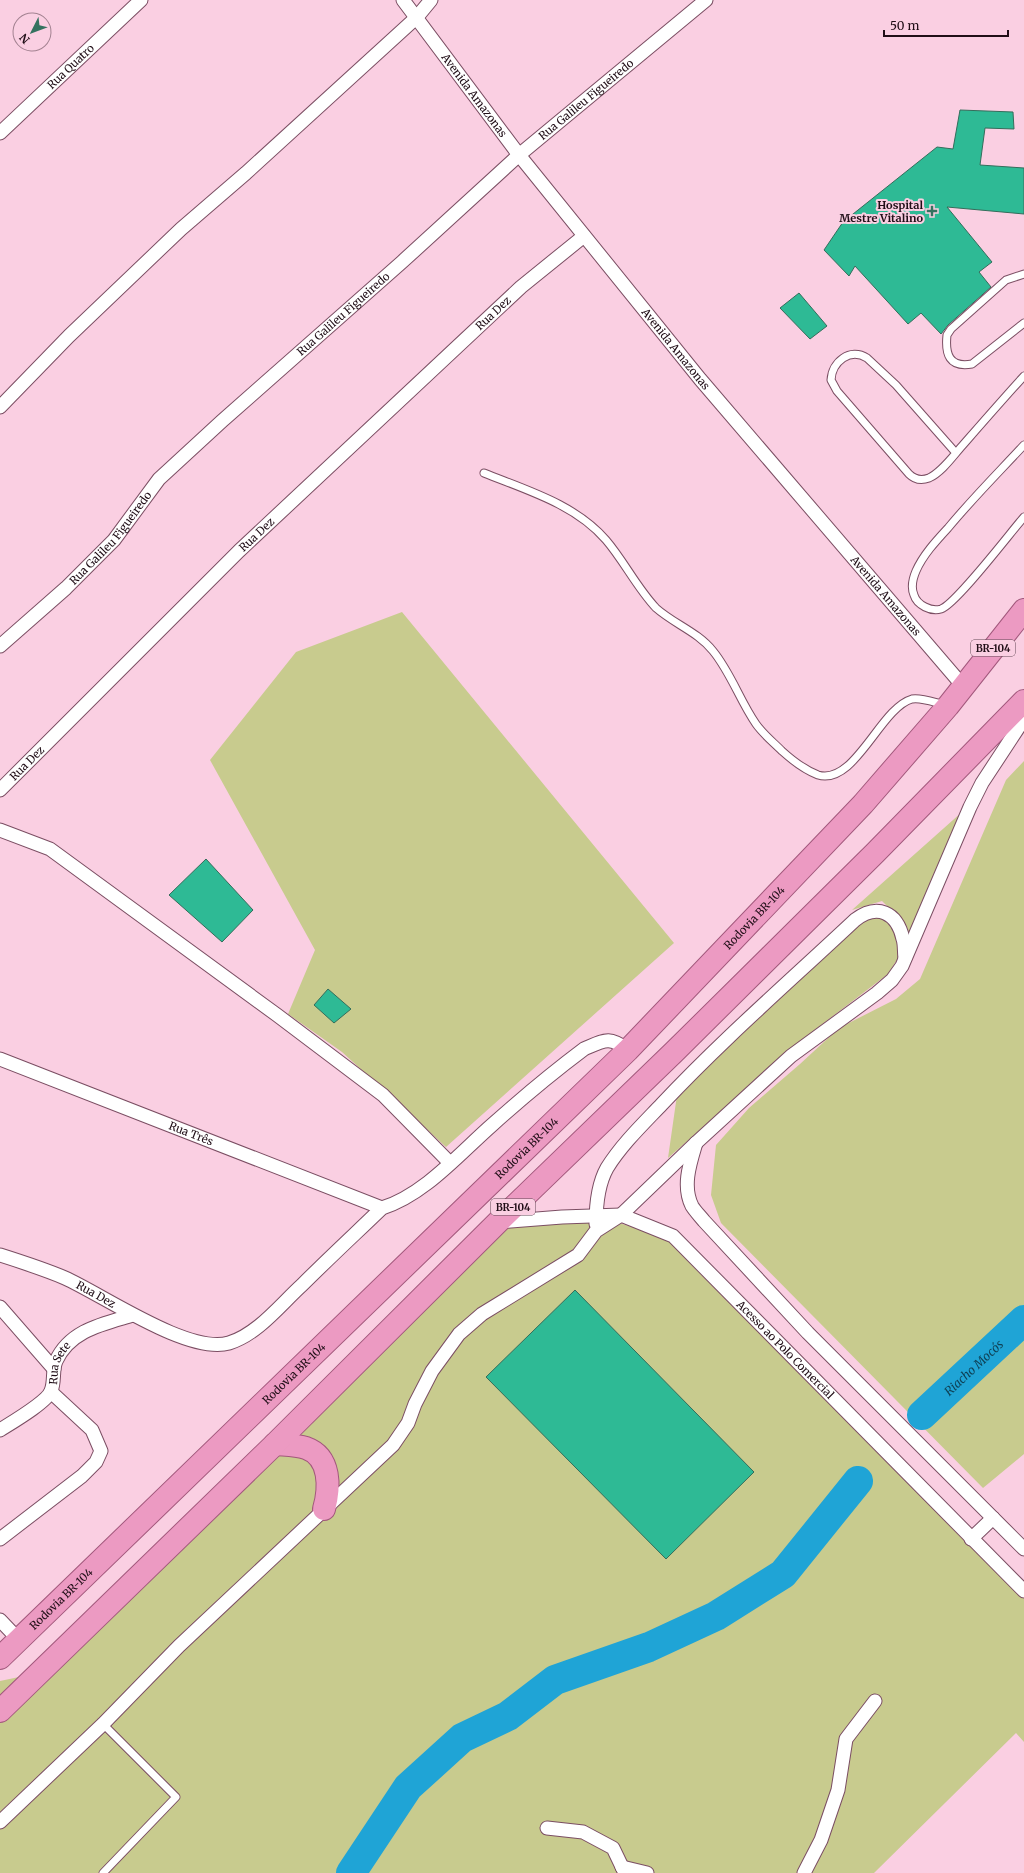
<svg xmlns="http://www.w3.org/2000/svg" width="1024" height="1873" viewBox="0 0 1024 1873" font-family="Merriweather,serif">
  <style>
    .green { fill: #c8cb8e }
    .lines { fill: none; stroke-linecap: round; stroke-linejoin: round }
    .river { stroke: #1fa4d6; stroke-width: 30 }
    .building { fill: #2eba95; stroke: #346d5b }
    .service-casing { stroke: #7b4e63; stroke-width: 9 }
    .minor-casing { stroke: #7b4e63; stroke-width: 15 }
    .trunk-casing { stroke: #a2587c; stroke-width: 24 }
    .service { stroke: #fff; stroke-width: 7 }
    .minor { stroke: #fff; stroke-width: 13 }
    .trunk { stroke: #ec9ac2; stroke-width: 22 }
    .poi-dot { fill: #34725f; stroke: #facfe2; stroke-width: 1.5 }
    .labels { text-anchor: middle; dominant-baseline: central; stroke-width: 4; stroke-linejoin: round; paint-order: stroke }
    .shield { fill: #facfe2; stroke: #614854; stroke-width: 1 }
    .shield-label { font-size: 10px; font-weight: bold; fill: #200e17 }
    .street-label { font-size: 11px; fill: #200e17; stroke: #facfe2 }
    .poi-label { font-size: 11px; font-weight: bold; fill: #200e17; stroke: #facfe2; text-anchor: end }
    .water-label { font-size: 12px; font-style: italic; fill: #0f4257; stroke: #facfe2 }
  </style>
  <rect width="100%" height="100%" fill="#facfe2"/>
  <!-- green -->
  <g class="green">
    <polygon points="402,612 674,943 446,1147 342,1052 288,1014 315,950 210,760 296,652"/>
    <polygon points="1024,761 1024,1454 983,1488 721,1223 711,1195 716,1145 749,1108 800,1064 839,1028 896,999 920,979 1006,780"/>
    <polygon points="962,812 910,935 899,918 882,901 852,910"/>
    <polygon points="878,916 889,922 898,935 900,955 888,974 816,1029 668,1158 677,1095 862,919"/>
    <polygon points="599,1217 672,1239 1024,1593 1024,1742 1016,1733 874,1873 0,1873 0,1717 502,1229"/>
    <polygon points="19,1677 0,1696 0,1681"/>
  </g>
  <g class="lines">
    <!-- river -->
    <g class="river">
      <path id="s1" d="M 922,1415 L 1024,1320"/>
      <polyline points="351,1873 408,1787 462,1738 508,1716 555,1680 649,1647 716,1616 783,1574 858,1481"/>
    </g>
  </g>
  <!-- building -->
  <g class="building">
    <polygon points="960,110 1013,112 1014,129 985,128 980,165 1024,168 1024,214 947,207 992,262 979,272 991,287 948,325 941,334 921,313 908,324 855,266 849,276 824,250 843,222 937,147 953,149"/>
    <polygon points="799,293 827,326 810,339 780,308"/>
    <polygon points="206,859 253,910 222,942 169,895"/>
    <polygon points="328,989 351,1009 334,1023 314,1005"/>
    <polygon points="575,1290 754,1472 666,1559 486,1377"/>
  </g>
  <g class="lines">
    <!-- service casing -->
    <g class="service-casing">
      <g id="service">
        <path d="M 1024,274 L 1006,280 L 951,329 L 947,335 C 945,354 949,368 972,364 L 1024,323"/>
        <path d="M 1024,445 C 998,473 972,499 948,528 C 936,541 923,555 916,571 C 913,578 911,588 914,595 C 917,605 931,612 941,609 C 956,604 1010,533 1024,517"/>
        <path d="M 956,453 L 896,385 L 867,358 C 850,347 832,362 831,380 L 837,391 L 909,474 C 915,480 921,481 929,478 C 942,472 953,456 962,446 C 983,422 1003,399 1024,376"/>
        <path d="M 484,473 C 526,490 575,504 606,540 C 624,561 637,588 656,608 C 674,624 698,632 713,651 C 731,673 740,701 756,724 C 763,734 773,742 782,751 C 792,760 805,770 818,775 C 855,786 880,708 912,699 C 921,697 936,703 946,705"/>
        <polyline points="103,1724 176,1797 103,1873"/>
      </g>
    </g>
    <!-- minor casing -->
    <g class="minor-casing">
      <g id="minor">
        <path id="s2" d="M 403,0 L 519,155 L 700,379 L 963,686"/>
        <path id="s3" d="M 0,133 L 141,0"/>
        <polyline points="0,407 69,336 181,229 246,173 417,17 431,0"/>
        <path id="s4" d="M 0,646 L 66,588 L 114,540 L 159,479 L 222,421 L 402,262 L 519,155 L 706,0"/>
        <path id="s5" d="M 0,790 L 239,551 L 521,287 L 584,236"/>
        <polyline points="0,830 50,849 277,1015 383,1095 450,1163"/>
        <path id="s6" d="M 0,1059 L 382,1208"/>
        <path d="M 696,1143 C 690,1163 682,1186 692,1206 C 695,1211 700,1216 704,1221 L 808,1333 L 1024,1549"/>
        <path id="s7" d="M 498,1222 L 562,1217 L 621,1215 L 673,1236 L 1024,1591"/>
        <path d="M 596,1224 C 596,1206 598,1184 607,1168 C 622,1144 643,1124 662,1104 C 723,1039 790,981 855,920 C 877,903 897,912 903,939 C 905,945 904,952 905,958"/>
        <path id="s8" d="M 0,1255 C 22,1262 44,1269 65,1278 C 103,1295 189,1355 229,1343 C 258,1334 280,1305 302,1285 C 328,1259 355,1234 382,1208 C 424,1195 459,1154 492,1125 C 521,1099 552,1073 584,1049 C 605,1040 609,1036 628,1050"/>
        <polyline points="0,1307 54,1369"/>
        <path id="s9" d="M 0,1430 C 11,1423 47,1402 51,1391 C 55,1382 52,1370 56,1361 C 70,1330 103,1324 133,1315"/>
        <polyline points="0,1539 82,1476 96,1462 101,1451 92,1430 51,1392"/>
        <polyline points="971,1539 993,1518"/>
        <polyline points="0,1620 19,1640"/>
        <polyline points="0,1822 103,1724 179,1646 393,1445 408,1423 415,1404 432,1371 459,1334 482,1314 578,1255 596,1231 621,1215 697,1142 791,1056 877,993 892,980 902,966 970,807 982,783 1024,719"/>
        <polyline points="547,1828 583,1832 613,1848 625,1873"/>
        <polyline points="622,1867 647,1873"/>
        <polyline points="804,1873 821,1840 838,1790 846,1739 875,1701"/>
      </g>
    </g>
    <!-- trunk casing -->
    <g class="trunk-casing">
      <g id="trunk">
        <path d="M 275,1444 C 285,1445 296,1445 306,1448 C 331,1457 330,1488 324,1509"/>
        <path id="s10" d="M 0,1658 L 628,1050 L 863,804 L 948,706 L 1024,610"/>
        <polyline points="0,1711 275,1444 498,1222 674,1052 875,853 1024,701"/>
      </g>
    </g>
    <!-- service -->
    <use href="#service" class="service"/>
    <!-- minor -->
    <use href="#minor" class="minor"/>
    <!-- trunk -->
    <use href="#trunk" class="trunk"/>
  </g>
  <!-- markers -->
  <path class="poi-dot" d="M930 205h4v4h4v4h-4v4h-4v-4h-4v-4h4z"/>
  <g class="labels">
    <!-- shield labels -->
    <g class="shield">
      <rect x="971" y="640" width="44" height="16" rx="3"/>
      <rect x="491" y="1199" width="44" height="16" rx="3"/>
    </g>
    <g class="shield-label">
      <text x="993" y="648">BR-104</text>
      <text x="513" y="1207">BR-104</text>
    </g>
    <!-- street labels -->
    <g class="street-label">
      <text stroke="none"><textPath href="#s3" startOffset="97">Rua Quatro</textPath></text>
      <text stroke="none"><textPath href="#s2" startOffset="119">Avenida Amazonas</textPath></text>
      <text stroke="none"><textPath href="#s4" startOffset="803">Rua Galileu Figueiredo</textPath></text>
      <text stroke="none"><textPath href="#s4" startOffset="479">Rua Galileu Figueiredo</textPath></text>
      <text stroke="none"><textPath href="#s5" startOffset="686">Rua Dez</textPath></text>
      <text stroke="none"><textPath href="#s2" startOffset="443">Avenida Amazonas</textPath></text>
      <text stroke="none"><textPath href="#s5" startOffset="362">Rua Dez</textPath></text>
      <text stroke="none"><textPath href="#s4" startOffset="155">Rua Galileu Figueiredo</textPath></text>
      <text stroke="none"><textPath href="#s2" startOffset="767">Avenida Amazonas</textPath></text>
      <text stroke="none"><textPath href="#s5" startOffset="38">Rua Dez</textPath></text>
      <text stroke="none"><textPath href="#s10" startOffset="1057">Rodovia BR-104</textPath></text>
      <text stroke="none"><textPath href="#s6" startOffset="205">Rua Três</textPath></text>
      <text stroke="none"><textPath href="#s10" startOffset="733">Rodovia BR-104</textPath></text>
      <text stroke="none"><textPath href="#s8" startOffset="104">Rua Dez</textPath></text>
      <text stroke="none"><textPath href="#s7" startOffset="339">Acesso ao Polo Comercial</textPath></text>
      <text stroke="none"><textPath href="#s9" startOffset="94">Rua Sete</textPath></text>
      <text stroke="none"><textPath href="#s10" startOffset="409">Rodovia BR-104</textPath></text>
      <text stroke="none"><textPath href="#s10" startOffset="85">Rodovia BR-104</textPath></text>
    </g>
    <!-- poi labels -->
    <g class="poi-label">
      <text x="923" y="205">Hospital<tspan x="923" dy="13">Mestre Vitalino</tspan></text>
    </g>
    <!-- water labels -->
    <g class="water-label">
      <text stroke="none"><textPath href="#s1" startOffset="70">Riacho Mocós</textPath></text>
    </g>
  </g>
  <!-- north arrow -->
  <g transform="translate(32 32) rotate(228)"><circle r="19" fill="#facfe2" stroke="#a38291"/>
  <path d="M0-3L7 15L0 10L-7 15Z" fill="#34725f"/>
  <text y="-6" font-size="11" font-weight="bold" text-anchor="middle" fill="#200e17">N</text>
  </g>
  <!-- scale -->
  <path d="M884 30v6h124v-6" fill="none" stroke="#200e17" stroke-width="2"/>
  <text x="890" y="30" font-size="12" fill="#200e17" stroke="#facfe2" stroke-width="3" paint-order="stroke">50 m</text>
</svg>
